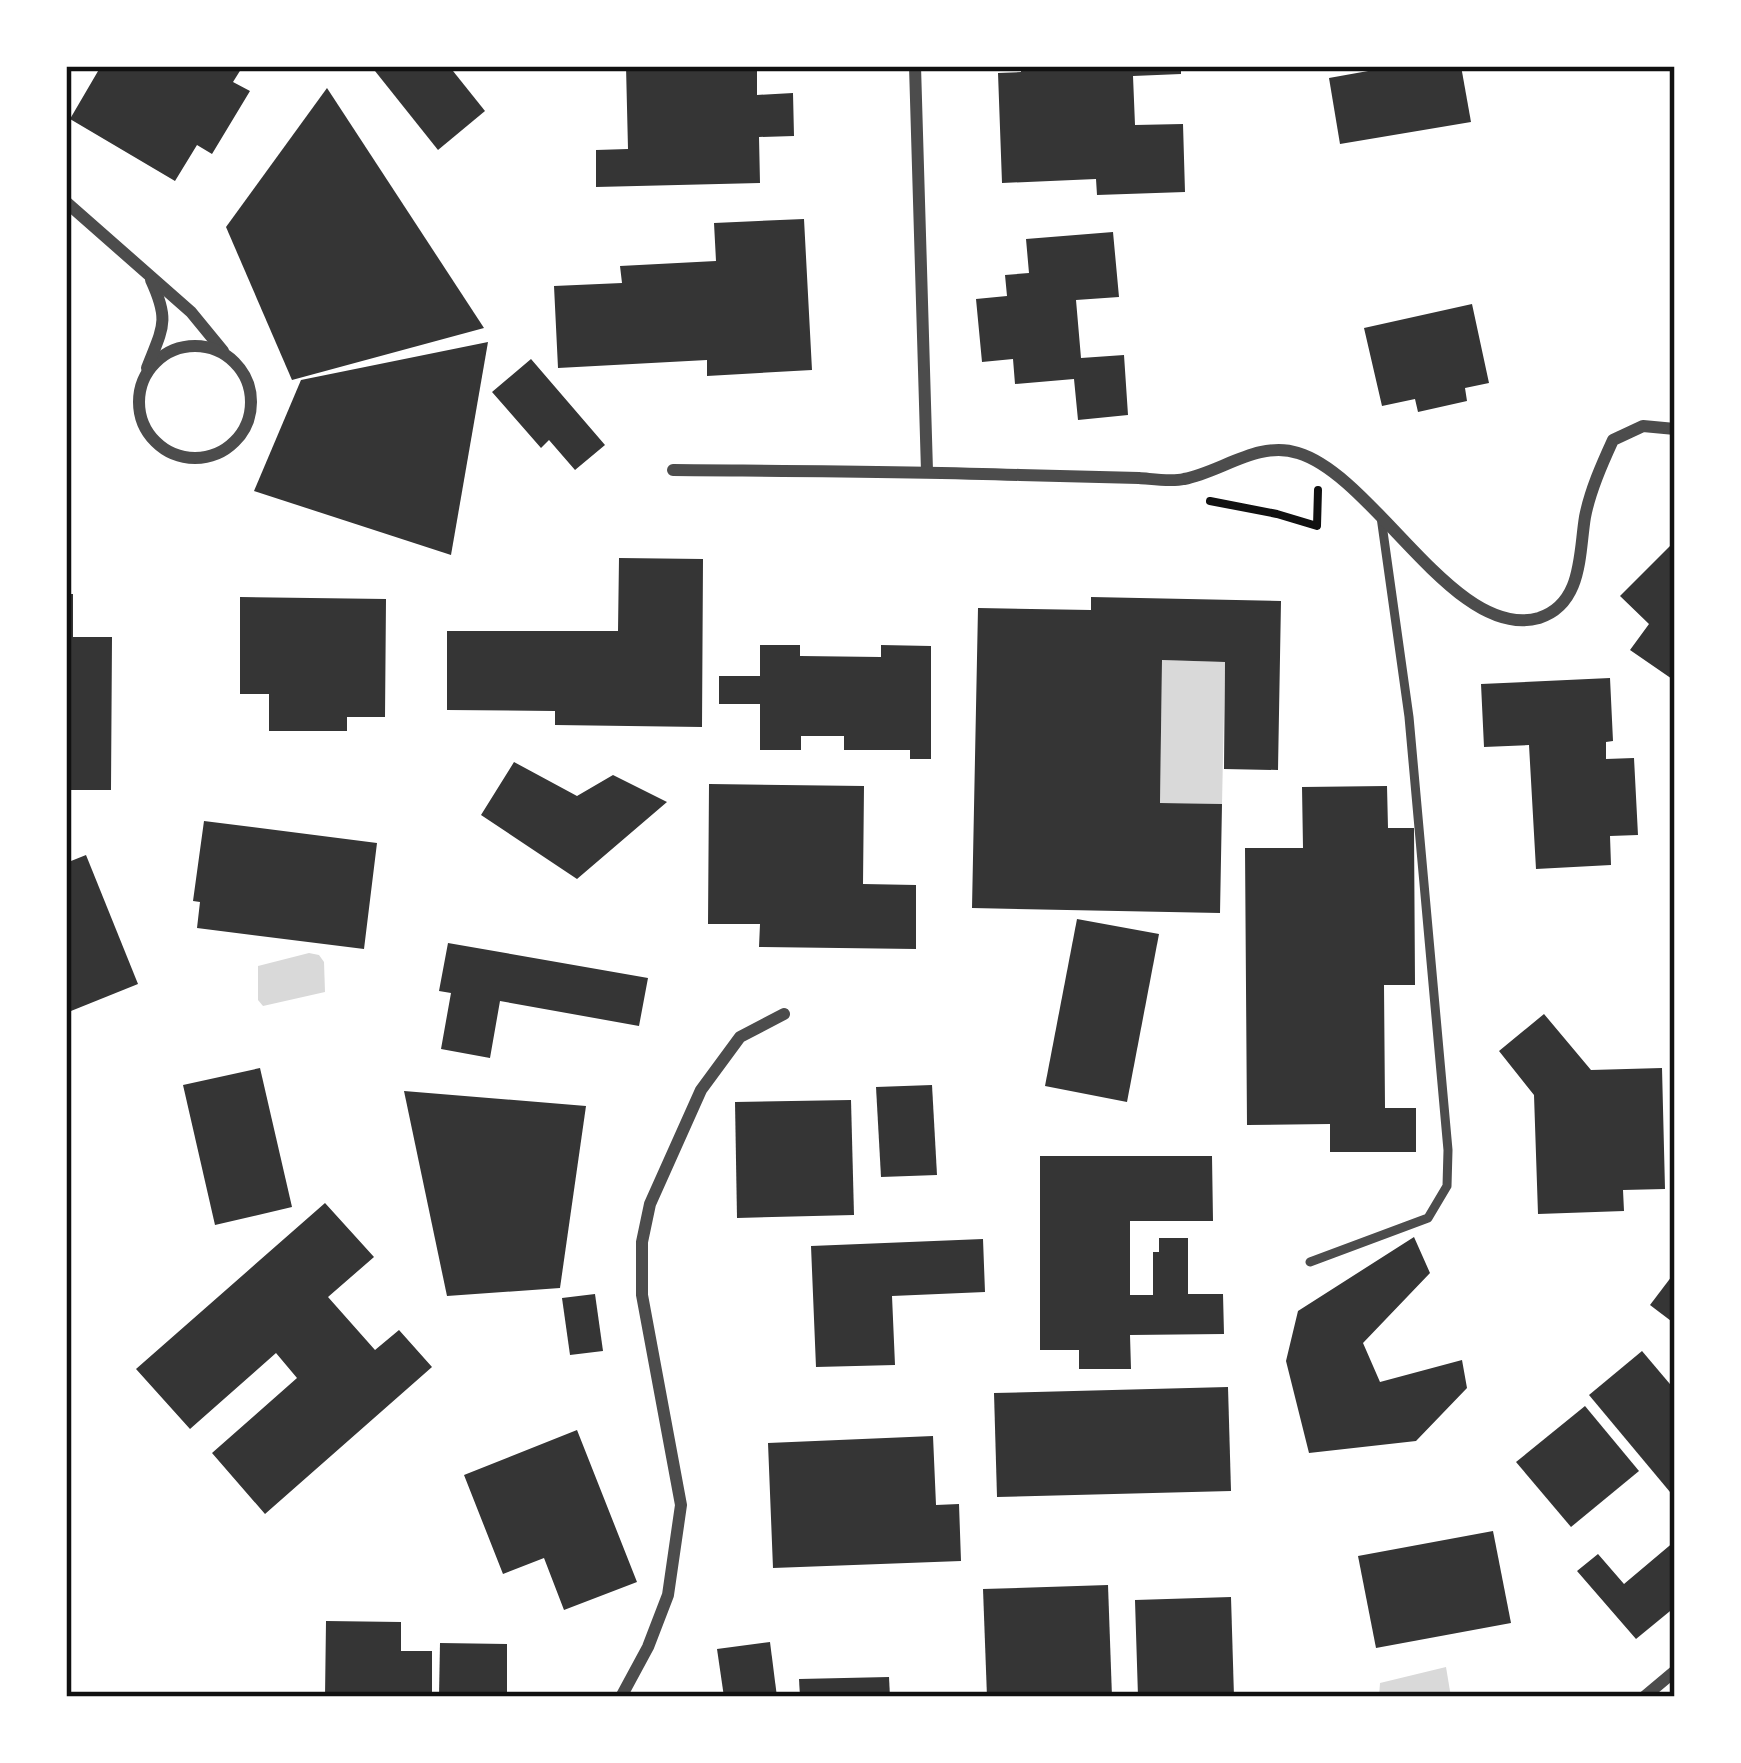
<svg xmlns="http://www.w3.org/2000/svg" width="1741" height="1763" viewBox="0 0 1741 1763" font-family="Commissioner,sans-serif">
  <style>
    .water { fill: #d9d9d9 }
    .building { fill: #353535 }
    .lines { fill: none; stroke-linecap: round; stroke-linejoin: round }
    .path { stroke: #111; stroke-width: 8 }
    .service { stroke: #4c4c4c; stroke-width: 9 }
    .minor { stroke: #4c4c4c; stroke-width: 12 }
    .neatline { fill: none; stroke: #111; stroke-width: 4.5 }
  </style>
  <rect width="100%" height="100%" fill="#fff"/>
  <!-- water -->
  <g class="water">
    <polygon points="1162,660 1225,662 1222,804 1160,803"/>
    <polygon points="309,953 319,955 324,962 325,992 263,1006 258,1000 258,966"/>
    <polygon points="1446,1667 1451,1697 1379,1697 1380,1683"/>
  </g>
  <!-- building -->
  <g class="building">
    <polygon points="101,66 243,66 233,82 250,91 212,154 197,145 175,181 70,119"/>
    <polygon points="371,66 449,66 485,111 438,150"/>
    <polygon points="626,66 757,66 757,95 793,93 794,136 759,137 760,183 596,187 596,150 628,149"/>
    <polygon points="1021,66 1181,66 1181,74 1133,76 1135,125 1183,124 1185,192 1097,195 1096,179 1002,183 998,73 1021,72"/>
    <polygon points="1396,66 1461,66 1471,122 1340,144 1329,78"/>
    <polygon points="327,88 484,328 292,380 226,227"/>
    <polygon points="804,219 812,370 707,376 707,360 558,368 554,286 622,283 620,266 716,261 714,223"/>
    <polygon points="1113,232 1119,297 1076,300 1081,358 1124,355 1128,415 1078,420 1074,379 1015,384 1013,359 982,362 976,299 1007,296 1005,275 1029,273 1026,239"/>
    <polygon points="1472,304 1489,383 1465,388 1467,401 1418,412 1415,399 1382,406 1364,328"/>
    <polygon points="488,342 451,555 254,491 301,380"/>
    <polygon points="531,359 605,445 575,470 549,440 541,448 492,392"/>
    <polygon points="1675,541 1675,681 1630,650 1649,624 1620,596"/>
    <polygon points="619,558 703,559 702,727 555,725 555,711 447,710 447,631 618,631"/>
    <polygon points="66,594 73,594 73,637 112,637 111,790 66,790"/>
    <polygon points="240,597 386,599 385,717 347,717 347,731 269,731 269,694 240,694"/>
    <polygon points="1091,597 1281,601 1278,770 1224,769 1225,662 1162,660 1160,803 1222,804 1220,913 972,908 978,608 1091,610"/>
    <polygon points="760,645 800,645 800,656 881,657 881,645 931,646 931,759 910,759 910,750 844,750 844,736 801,736 801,750 760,750 760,704 719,704 719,676 760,676"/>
    <polygon points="1610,678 1613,741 1606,742 1606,759 1634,758 1638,835 1610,836 1611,865 1536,869 1529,745 1484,747 1481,684"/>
    <polygon points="514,762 577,796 613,775 667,802 577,879 481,815"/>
    <polygon points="709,784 864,786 863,884 916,885 916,949 759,947 760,924 708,924"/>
    <polygon points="1387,786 1388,828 1414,828 1415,985 1384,985 1385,1108 1416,1108 1416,1152 1330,1152 1330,1124 1247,1125 1245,848 1303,848 1302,787"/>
    <polygon points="204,821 377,843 364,949 197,928 200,902 193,901"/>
    <polygon points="86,855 138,984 66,1013 66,863"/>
    <polygon points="1077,919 1159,934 1127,1102 1045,1086"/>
    <polygon points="448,943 648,978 639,1026 500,1001 490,1058 441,1049 451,993 439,991"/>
    <polygon points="1544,1014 1591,1070 1662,1068 1665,1189 1623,1190 1624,1211 1538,1214 1534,1095 1499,1051"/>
    <polygon points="260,1068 292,1207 215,1225 183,1085"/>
    <polygon points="932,1085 937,1175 881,1177 876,1087"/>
    <polygon points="404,1091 586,1106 560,1288 447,1296"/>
    <polygon points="851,1100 854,1215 737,1218 735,1102"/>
    <polygon points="1040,1156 1212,1156 1213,1221 1130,1221 1130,1295 1153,1295 1153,1252 1159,1252 1159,1238 1188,1238 1188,1294 1223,1294 1224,1334 1130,1335 1131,1369 1079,1369 1079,1350 1040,1350"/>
    <polygon points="325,1203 374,1257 328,1297 375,1350 399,1330 432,1367 265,1514 212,1453 297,1378 276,1353 190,1429 136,1369"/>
    <polygon points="1414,1237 1430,1273 1363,1343 1380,1382 1462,1360 1467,1388 1416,1441 1309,1453 1286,1361 1298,1311"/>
    <polygon points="983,1239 985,1292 892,1296 895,1365 816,1367 811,1246"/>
    <polygon points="1675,1272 1675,1324 1650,1305"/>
    <polygon points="595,1294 603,1351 570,1355 562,1298"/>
    <polygon points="1642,1351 1675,1390 1675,1498 1589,1395"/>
    <polygon points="1228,1387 1231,1491 997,1497 994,1393"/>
    <polygon points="1585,1406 1639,1471 1571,1527 1516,1462"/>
    <polygon points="577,1430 637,1582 564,1610 544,1558 503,1574 464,1475"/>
    <polygon points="933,1436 936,1505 959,1504 961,1561 773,1568 768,1443"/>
    <polygon points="1493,1531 1511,1623 1376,1648 1358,1556"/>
    <polygon points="1675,1541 1675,1607 1636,1639 1577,1571 1598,1554 1624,1584"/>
    <polygon points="1108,1585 1112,1697 987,1697 983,1589"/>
    <polygon points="1231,1597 1234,1697 1138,1697 1135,1600"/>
    <polygon points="326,1621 401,1622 401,1651 432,1651 432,1697 325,1697"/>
    <polygon points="770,1642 777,1697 724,1697 717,1649"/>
    <polygon points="440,1643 507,1644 507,1696 439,1696"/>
    <polygon points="889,1677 890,1697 800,1697 799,1679"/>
  </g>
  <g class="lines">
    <!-- path -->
    <polyline class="path" points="1210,501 1277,514 1317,526 1318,490"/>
    <!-- service -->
    <polyline class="service" points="1310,1262 1428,1218 1447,1186 1448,1150 1409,717 1381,517"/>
    <!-- minor -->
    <g class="minor">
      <polyline points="915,66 927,471"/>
      <polyline points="66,202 191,312 223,351"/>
      <circle cx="195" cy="402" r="56"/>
      <path d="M 147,368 C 163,327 170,321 151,280"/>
      <path d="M 673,470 C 789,471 905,471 1020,475 C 1060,476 1099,477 1139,478 C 1153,479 1171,482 1184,479 C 1221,472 1259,440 1298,453 C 1375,476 1455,642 1539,618 C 1583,604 1579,553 1585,517 C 1590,491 1602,464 1613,440 L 1643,426 L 1675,429"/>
      <polyline points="621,1697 648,1647 668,1595 681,1505 642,1295 642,1242 650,1204 701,1090 740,1037 784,1014"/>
      <polyline points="1644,1697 1675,1671"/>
    </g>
  </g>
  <!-- border -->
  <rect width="1741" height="1763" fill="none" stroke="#ffffff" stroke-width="138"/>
  <rect x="69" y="69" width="1603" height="1625" class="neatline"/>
</svg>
